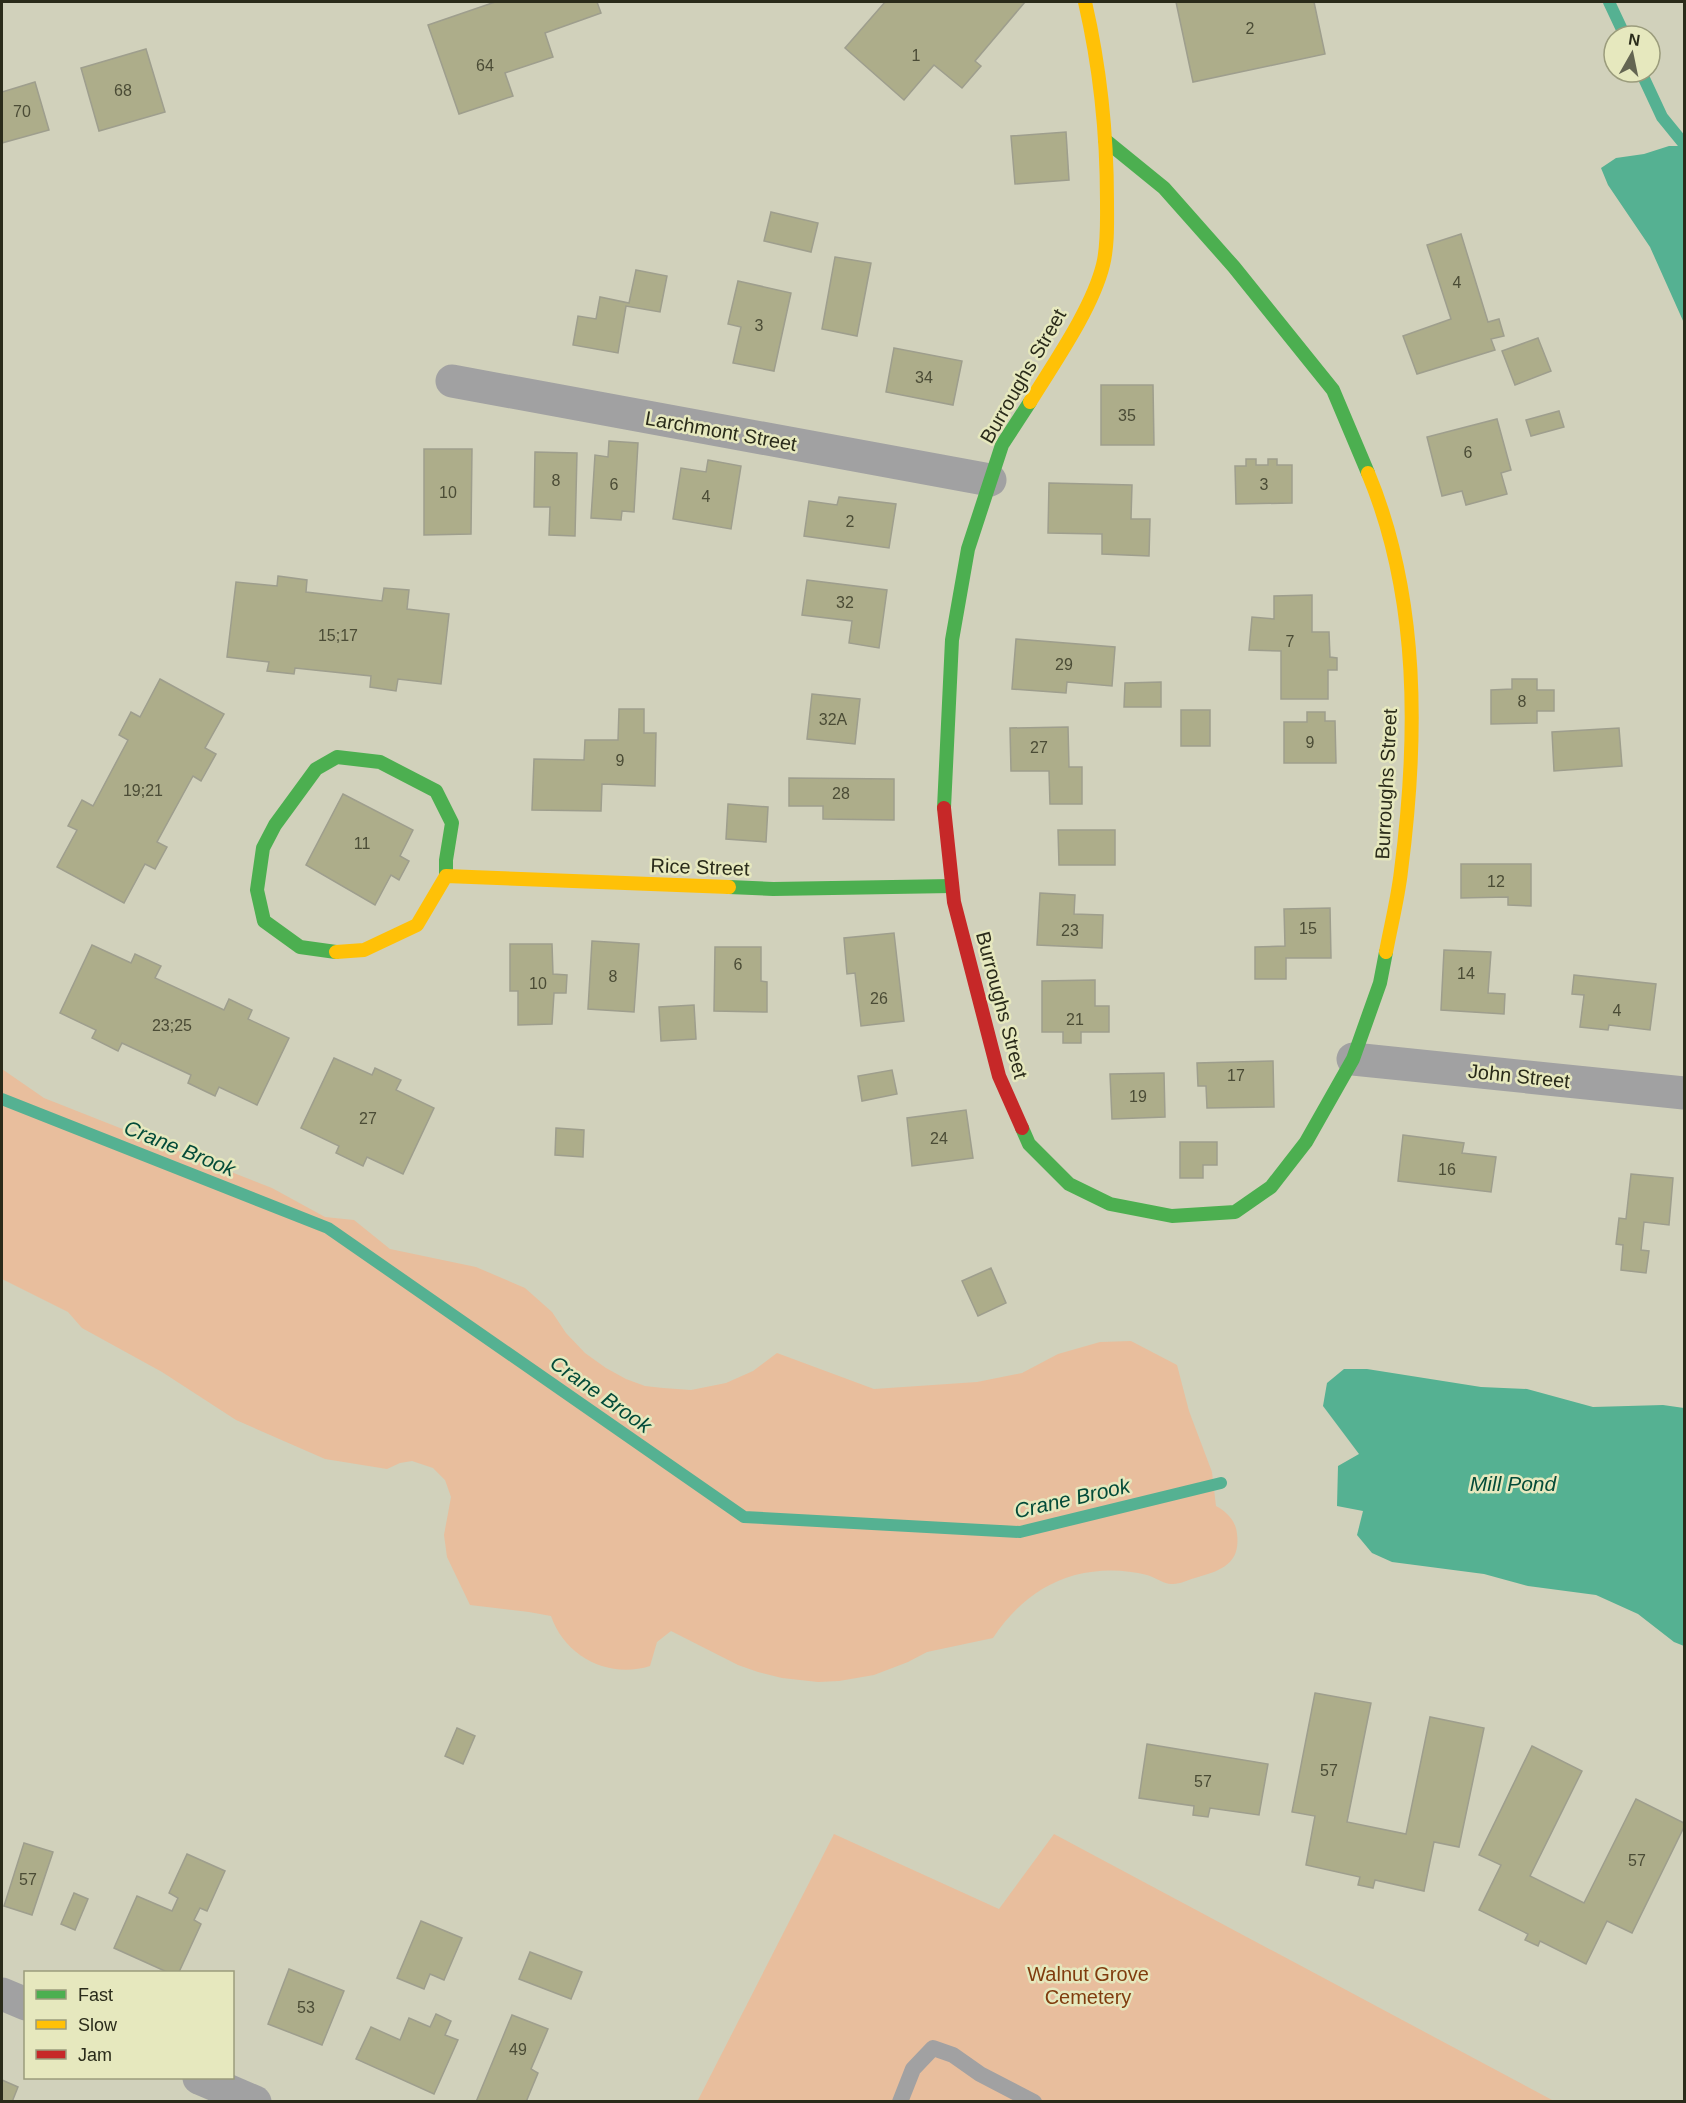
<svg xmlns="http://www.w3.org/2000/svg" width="1686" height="2103" viewBox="0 0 1686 2103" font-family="Helvetica,sans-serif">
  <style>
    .green { fill: #e8be9d }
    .water { fill: #55b192 }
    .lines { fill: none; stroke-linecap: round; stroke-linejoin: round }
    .stream { stroke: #55b192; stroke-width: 12 }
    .building { fill: #adad8a; stroke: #9e9e8d; stroke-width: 1.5 }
    .lane { stroke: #a1a1a2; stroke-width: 16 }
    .street { stroke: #a1a1a2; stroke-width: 33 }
    .fast { stroke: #4caf50; stroke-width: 14 }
    .slow { stroke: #ffc107; stroke-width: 14 }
    .jam { stroke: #c62828; stroke-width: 14 }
    .labels { text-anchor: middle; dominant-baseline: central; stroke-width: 5; stroke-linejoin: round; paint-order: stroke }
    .number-label { font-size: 16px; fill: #4b4c36 }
    .street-label { font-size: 20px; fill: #2a2b1a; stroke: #e6e8be }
    .park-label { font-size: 20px; fill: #803c0e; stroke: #e6e8be }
    .water-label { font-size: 21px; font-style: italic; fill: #034b39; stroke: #e6e8be }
  </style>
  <rect width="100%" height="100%" fill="#d1d1bb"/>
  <!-- green -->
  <g class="green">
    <path d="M 2,1069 L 44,1098 L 272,1188 L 325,1217 L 354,1220 L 390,1249 L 476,1267 L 525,1288 L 552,1312 L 566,1333 L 585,1353 L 606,1368 L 626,1379 L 645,1386 L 663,1388 L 691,1390 L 726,1383 L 753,1371 L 777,1353 L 874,1389 L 977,1382 L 1022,1373 L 1058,1354 L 1100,1342 L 1131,1341 L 1177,1365 L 1189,1411 L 1212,1472 L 1216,1506 C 1227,1512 1236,1521 1237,1534 C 1241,1565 1219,1571 1195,1578 C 1188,1580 1180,1584 1173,1584 C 1165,1585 1155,1577 1147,1575 C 1123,1569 1099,1569 1075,1575 C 1039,1585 1013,1608 993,1638 L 927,1652 L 908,1662 L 874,1675 L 839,1681 L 818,1682 L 782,1678 L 758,1672 L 738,1665 L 671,1631 L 657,1642 L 650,1666 C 609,1679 565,1657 551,1616 L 529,1612 L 470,1605 L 447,1557 L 444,1535 L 451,1497 L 445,1480 L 433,1468 L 412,1461 L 400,1463 L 387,1469 L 325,1459 L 236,1420 L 162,1372 L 82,1328 L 68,1312 L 2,1279 Z"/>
    <polygon points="834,1834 999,1909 1054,1834 1554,2101 697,2102"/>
  </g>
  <!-- water -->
  <g class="water">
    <polygon points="1669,146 1684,146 1684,323 1650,247 1608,185 1601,168 1616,158 1644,154"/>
    <polygon points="1344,1369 1367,1369 1481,1387 1527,1389 1593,1407 1663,1405 1684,1408 1684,1646 1674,1642 1638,1614 1596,1595 1528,1586 1484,1574 1392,1562 1372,1553 1357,1535 1363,1511 1337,1506 1338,1466 1359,1454 1323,1406 1327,1383"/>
  </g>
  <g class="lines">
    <!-- stream -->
    <g class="stream">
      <polyline points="1609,2 1625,36"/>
      <polyline points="1641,72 1662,117 1684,144"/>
      <polyline points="2,1099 328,1228 744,1517 1020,1532 1221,1483"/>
    </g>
  </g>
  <!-- building -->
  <g class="building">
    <polygon points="495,2 597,2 601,13 545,33 553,57 505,73 513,96 459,114 428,25"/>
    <polygon points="885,2 1025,2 975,61 981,66 962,88 934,65 904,100 845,48"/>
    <polygon points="1176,2 1314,2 1325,54 1193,82"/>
    <polygon points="146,49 165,112 99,131 81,68"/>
    <polygon points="35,82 49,130 2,143 2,92"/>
    <polygon points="1066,132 1069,180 1015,184 1011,136"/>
    <polygon points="771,212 818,223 811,252 764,241"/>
    <polygon points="1461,234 1488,322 1499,319 1504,336 1491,339 1495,350 1417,374 1403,336 1451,319 1427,245"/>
    <polygon points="835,257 871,263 857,336 822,329"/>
    <polygon points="636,270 667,276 660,312 626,306 618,353 573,345 578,316 596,319 600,297 629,303"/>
    <polygon points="738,281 791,293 774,371 733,363 741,327 728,324"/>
    <polygon points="1538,338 1551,371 1515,385 1502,351"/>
    <polygon points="894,348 962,361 953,405 886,392"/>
    <polygon points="1101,385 1153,385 1154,445 1101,445"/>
    <polygon points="1559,411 1564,427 1531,436 1526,420"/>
    <polygon points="1497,419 1511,470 1501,473 1507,494 1466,505 1462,491 1442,496 1427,437"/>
    <polygon points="609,441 638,443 634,512 622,511 621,520 591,518 595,455 608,457"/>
    <polygon points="424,449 472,449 471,534 424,535"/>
    <polygon points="535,452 577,453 575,536 549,535 550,507 534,507"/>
    <polygon points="1246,459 1256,459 1256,465 1268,465 1268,459 1277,459 1277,465 1292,465 1292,503 1236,504 1235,466 1246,466"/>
    <polygon points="708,460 741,466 731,529 673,519 681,468 706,472"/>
    <polygon points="1049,483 1132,485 1131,519 1150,519 1149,556 1102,554 1102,534 1048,533"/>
    <polygon points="839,497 896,504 889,548 804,536 809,501 837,505"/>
    <polygon points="278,576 307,580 306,592 382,601 384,588 409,590 407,609 449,614 441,684 398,679 396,691 370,687 371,676 295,668 294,674 267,671 269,662 227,657 236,582 277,586"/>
    <polygon points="807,580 887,590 879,648 849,643 852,621 802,615"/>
    <polygon points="1312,595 1312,632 1329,632 1330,657 1337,658 1337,670 1328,670 1328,699 1281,699 1281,651 1249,650 1252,617 1274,619 1274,596"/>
    <polygon points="1016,639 1115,647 1112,686 1067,682 1066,693 1012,689"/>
    <polygon points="160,679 224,714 205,748 216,754 201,781 193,776 157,842 167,847 155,869 145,864 124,903 57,867 77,830 68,826 82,800 93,806 128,740 119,735 131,712 140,717"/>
    <polygon points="1512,679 1537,679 1537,690 1554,690 1554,711 1537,711 1537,723 1491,724 1491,690 1512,689"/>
    <polygon points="1161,682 1161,707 1124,707 1125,683"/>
    <polygon points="812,694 860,699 855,744 807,739"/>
    <polygon points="619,709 644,709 644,733 656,733 655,786 602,784 601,811 532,810 534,759 584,760 585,740 618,740"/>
    <rect x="1181" y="710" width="29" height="36"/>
    <polygon points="1307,712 1325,712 1325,721 1335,721 1336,763 1284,763 1284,722 1307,722"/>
    <polygon points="1068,727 1069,767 1082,767 1082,804 1050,804 1049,771 1011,771 1010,728"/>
    <polygon points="1619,728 1622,766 1554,771 1552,732"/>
    <polygon points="789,778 894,779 894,820 823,819 823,806 789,806"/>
    <polygon points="343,794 413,830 400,856 409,861 399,880 391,875 375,905 306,865"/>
    <polygon points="728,804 768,807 766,842 726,839"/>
    <polygon points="1058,830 1115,830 1115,865 1059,865"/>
    <polygon points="1461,864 1531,864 1531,906 1508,905 1508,897 1461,898"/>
    <polygon points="1040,893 1075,895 1074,914 1103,915 1102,948 1037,945"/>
    <polygon points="1330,908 1331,958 1286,958 1286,979 1255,979 1255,947 1285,946 1284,909"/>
    <polygon points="894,933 904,1021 861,1026 855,973 847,974 844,938"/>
    <polygon points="592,941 639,944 634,1012 588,1009"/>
    <polygon points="510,944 552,944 553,974 567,975 566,993 554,993 552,1024 518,1025 518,991 510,991"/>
    <polygon points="92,945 131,963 135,954 161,966 155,978 224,1010 229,999 252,1010 248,1019 289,1038 257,1105 219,1087 215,1096 188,1083 191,1075 122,1043 118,1051 92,1038 96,1030 60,1013"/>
    <polygon points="715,947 761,947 761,981 767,982 767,1012 714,1011"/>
    <polygon points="1444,950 1491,952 1488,993 1505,994 1504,1014 1441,1010"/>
    <polygon points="1574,975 1656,984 1650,1030 1609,1025 1608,1030 1580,1027 1584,995 1572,994"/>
    <polygon points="1095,980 1095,1006 1109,1006 1109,1032 1081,1032 1081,1043 1063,1043 1063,1032 1042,1032 1042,981"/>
    <polygon points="694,1005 696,1039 661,1041 659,1007"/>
    <polygon points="334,1058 372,1075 375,1068 401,1080 396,1090 434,1108 403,1174 367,1157 363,1166 336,1153 339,1146 301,1128"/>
    <polygon points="1273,1061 1274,1107 1207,1108 1206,1086 1198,1086 1197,1063"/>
    <polygon points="892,1070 897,1094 862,1101 858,1076"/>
    <polygon points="1164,1073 1165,1117 1112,1119 1110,1074"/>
    <polygon points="966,1110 973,1158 912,1166 907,1118"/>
    <polygon points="556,1128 584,1130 583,1157 555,1155"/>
    <polygon points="1403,1135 1464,1143 1462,1153 1496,1157 1491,1192 1398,1181"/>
    <polygon points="1180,1142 1217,1142 1217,1165 1203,1165 1203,1178 1180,1178"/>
    <polygon points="1631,1174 1673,1178 1669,1225 1644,1222 1641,1250 1649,1251 1646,1273 1621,1270 1623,1245 1616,1244 1619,1218 1626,1219"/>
    <polygon points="991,1268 1006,1303 978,1316 962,1281"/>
    <polygon points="1315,1693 1371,1703 1347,1822 1406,1834 1430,1717 1484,1728 1459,1847 1434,1842 1424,1891 1375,1880 1373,1888 1358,1885 1360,1877 1306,1865 1315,1816 1292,1812"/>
    <polygon points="457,1728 475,1736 463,1764 445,1756"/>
    <polygon points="1147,1744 1268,1764 1259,1815 1210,1808 1208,1817 1193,1815 1194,1806 1139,1798"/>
    <polygon points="1532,1746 1582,1771 1530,1876 1584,1903 1636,1799 1684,1823 1684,1827 1632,1933 1607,1921 1586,1964 1540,1941 1538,1946 1525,1940 1528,1934 1479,1910 1501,1865 1479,1855"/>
    <polygon points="24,1843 53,1852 32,1915 4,1906"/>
    <polygon points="187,1854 225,1871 207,1911 200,1908 194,1920 201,1924 179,1972 167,1972 114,1948 137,1896 172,1911 178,1898 169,1893"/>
    <polygon points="74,1893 88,1899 75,1930 61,1924"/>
    <polygon points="421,1921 462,1938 444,1980 430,1974 424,1989 397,1978"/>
    <polygon points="530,1952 582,1972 571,1999 519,1979"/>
    <polygon points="289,1969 344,1991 322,2045 268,2024"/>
    <polygon points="436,2014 451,2021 445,2035 458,2040 434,2094 356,2059 371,2027 400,2040 409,2018 430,2027"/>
    <polygon points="512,2015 548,2029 531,2069 538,2073 526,2102 476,2102"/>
    <polygon points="2,2080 18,2087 12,2102 2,2102"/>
  </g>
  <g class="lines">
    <!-- lane -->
    <polyline class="lane" points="900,2102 913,2069 933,2048 953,2055 980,2074 1034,2102"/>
    <!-- street -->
    <g class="street">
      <polyline points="452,381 990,480"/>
      <polyline points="1353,1059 1684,1093"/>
      <polyline points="2,1994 26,2004"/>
      <polyline points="199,2078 255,2102"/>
    </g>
    <!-- fast -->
    <g class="fast">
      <polyline points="1105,140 1164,188 1234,267 1333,390 1368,473"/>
      <polyline points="944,808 952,640 968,549 1002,445 1030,402"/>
      <polyline points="729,887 773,889 952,886"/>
      <polyline points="336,952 300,947 264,921 257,890 263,848 275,825 316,769 337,757 380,762 436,791 452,823 446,860 446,876"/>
      <polyline points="1022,1128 1029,1144 1069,1184 1110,1204 1172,1216 1235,1212 1271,1187 1306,1142 1353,1059 1380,983 1386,952"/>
    </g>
    <!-- slow -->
    <g class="slow">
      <path d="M 1030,402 C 1054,363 1092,309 1103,265 C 1108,245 1107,222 1107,201 C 1107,135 1100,67 1085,2"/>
      <path d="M 1368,473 C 1420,598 1418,739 1401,871 C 1398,898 1391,925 1386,952"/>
      <polyline points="336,952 364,950 417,925 446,876 729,887"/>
    </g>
    <!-- jam -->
    <polyline class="jam" points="944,808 954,902 999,1076 1022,1128"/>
  </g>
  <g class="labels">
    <!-- number labels -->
    <g class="number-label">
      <text x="1250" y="28">2</text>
      <text x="916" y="55">1</text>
      <text x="485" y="65">64</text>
      <text x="123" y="90">68</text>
      <text x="22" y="111">70</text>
      <text x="1457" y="282">4</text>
      <text x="759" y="325">3</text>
      <text x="924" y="377">34</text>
      <text x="1127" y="415">35</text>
      <text x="1468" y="452">6</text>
      <text x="556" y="480">8</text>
      <text x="614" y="484">6</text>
      <text x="1264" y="484">3</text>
      <text x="448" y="492">10</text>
      <text x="706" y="496">4</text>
      <text x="850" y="521">2</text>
      <text x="845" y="602">32</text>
      <text x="338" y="635">15;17</text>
      <text x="1290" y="641">7</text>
      <text x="1064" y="664">29</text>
      <text x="1522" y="701">8</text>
      <text x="833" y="719">32A</text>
      <text x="1310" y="742">9</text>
      <text x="1039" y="747">27</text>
      <text x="620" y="760">9</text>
      <text x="143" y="790">19;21</text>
      <text x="841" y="793">28</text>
      <text x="362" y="843">11</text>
      <text x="1496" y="881">12</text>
      <text x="1308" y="928">15</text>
      <text x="1070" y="930">23</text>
      <text x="738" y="964">6</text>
      <text x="1466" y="973">14</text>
      <text x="613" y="976">8</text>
      <text x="538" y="983">10</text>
      <text x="879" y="998">26</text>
      <text x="1617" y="1010">4</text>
      <text x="1075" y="1019">21</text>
      <text x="172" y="1025">23;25</text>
      <text x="1236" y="1075">17</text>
      <text x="1138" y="1096">19</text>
      <text x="368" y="1118">27</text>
      <text x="939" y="1138">24</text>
      <text x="1447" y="1169">16</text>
      <text x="1329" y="1770">57</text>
      <text x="1203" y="1781">57</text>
      <text x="1637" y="1860">57</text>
      <text x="28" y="1879">57</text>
      <text x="306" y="2007">53</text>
      <text x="518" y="2049">49</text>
    </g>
    <!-- street labels -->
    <g class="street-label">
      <text transform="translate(1023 376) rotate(-60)">Burroughs Street</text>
      <text transform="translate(721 431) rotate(10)">Larchmont Street</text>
      <text transform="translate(1386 784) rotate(-87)">Burroughs Street</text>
      <text transform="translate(700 867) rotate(2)">Rice Street</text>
      <text transform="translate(1002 1005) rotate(75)">Burroughs Street</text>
      <text transform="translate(1519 1076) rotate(6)">John Street</text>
    </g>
    <!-- park labels -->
    <g class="park-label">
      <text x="1088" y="1974">Walnut Grove<tspan x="1088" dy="23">Cemetery</tspan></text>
    </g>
    <!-- water labels -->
    <g class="water-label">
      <text transform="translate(180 1148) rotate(22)">Crane Brook</text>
      <text transform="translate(601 1394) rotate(35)">Crane Brook</text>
      <text x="1513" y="1483">Mill Pond</text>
      <text transform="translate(1072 1498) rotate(-13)">Crane Brook</text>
    </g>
  </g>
  <!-- border -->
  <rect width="1686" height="2103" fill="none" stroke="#2a2b1a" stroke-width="6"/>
  <!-- legend -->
  <rect x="24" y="1971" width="210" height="108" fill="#e6e8be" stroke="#9b9c7c" stroke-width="1.5"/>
  <rect x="36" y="1990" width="30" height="9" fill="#4caf50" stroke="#9b9c7c" stroke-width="1.5"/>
  <text x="78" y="2001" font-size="18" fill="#2a2b1a">Fast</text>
  <rect x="36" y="2020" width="30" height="9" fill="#ffc107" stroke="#9b9c7c" stroke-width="1.5"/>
  <text x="78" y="2031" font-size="18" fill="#2a2b1a">Slow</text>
  <rect x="36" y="2050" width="30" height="9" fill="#c62828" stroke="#9b9c7c" stroke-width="1.5"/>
  <text x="78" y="2061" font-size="18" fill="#2a2b1a">Jam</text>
  <!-- north arrow -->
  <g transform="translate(1632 54) rotate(9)"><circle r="28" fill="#e6e8be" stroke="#9b9c7c" stroke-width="1.5"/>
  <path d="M0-4.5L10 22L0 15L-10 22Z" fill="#646552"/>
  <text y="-9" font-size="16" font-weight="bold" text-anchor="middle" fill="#2a2b1a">N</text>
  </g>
</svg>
